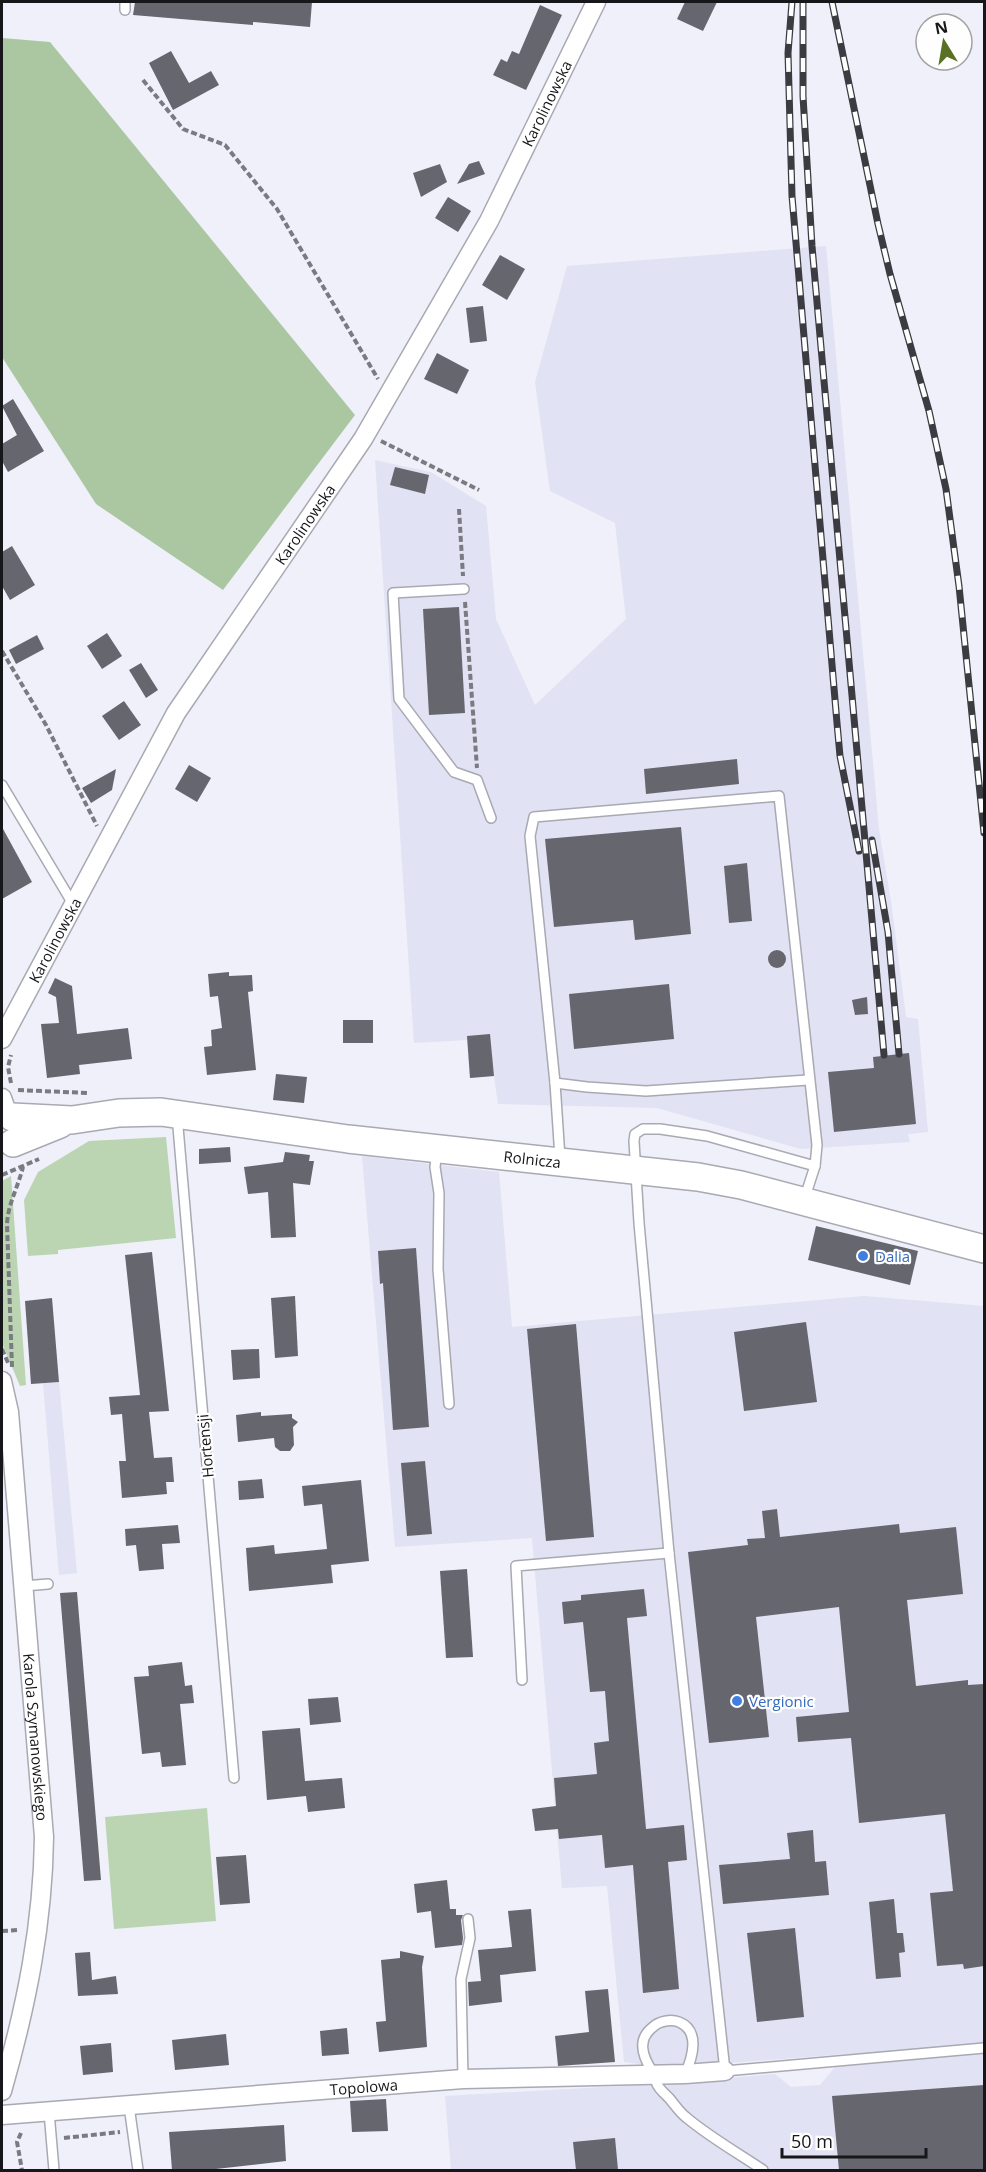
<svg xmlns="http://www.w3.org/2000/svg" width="986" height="2172" viewBox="0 0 986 2172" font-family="'Open Sans',sans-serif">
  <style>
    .built { fill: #e1e2f3 }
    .green { fill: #bbd5b3 }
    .forest { fill: #abc7a2 }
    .building { fill: #65666e }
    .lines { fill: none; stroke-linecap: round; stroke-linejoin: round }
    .lane-casing { stroke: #a8a9b2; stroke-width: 12 }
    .street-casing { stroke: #a8a9b2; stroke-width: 21 }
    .secondary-casing { stroke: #a8a9b2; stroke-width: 30 }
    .path { stroke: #7a7a81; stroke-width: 4; stroke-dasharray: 6 3; stroke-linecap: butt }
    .lane { stroke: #fff; stroke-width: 9 }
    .street { stroke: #fff; stroke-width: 18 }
    .secondary { stroke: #fff; stroke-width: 27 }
    .rail-casing { stroke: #3b3c41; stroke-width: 7 }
    .rail { stroke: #fefefe; stroke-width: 4.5; stroke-dasharray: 14; stroke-linecap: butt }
    .shop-dot { fill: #3f7fe0; stroke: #fefefe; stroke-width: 2 }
    .labels { text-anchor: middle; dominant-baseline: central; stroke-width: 4.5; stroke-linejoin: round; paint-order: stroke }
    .street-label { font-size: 15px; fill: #17171b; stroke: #fefefe }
    .shop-label { font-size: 15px; fill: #366cbe; stroke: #fefefe; text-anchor: start }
  </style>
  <rect width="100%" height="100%" fill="#eff0fa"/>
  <!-- built -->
  <g class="built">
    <polygon points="826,246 879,829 891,901 906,1017 918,1019 928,1132 908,1134 910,1142 801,1149 657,1108 498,1104 494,1076 470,1078 467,1040 414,1043 375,460 431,472 486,506 496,619 535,705 626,619 615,523 550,491 535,382 567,266"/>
    <polygon points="362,1156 499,1172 512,1327 864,1296 984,1306 984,2170 451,2170 445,2096 657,2084 775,2074 791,2087 820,2085 846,2054 665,2068 624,2062 607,1886 562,1888 532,1538 395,1547"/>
    <polygon points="59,1382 77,1573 59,1575 43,1383"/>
  </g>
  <!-- green -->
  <g class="green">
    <polygon points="166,1137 176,1238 58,1250 58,1254 28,1256 24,1200 38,1172 89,1141"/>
    <polygon points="11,1176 26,1385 20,1386 2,1343 2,1181"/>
    <polygon points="207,1808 216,1921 114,1929 105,1817"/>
  </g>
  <!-- forest -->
  <polygon class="forest" points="2,38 50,42 355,415 223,590 96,504 2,357"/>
  <!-- building -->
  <g class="building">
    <polygon points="135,2 312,2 310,27 253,22 253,25 133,15"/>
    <polygon points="685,2 717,2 703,31 677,19"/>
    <polygon points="540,5 562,15 526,90 493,75 501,59 507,62 512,51 519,54"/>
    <polygon points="171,51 189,83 211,71 219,85 173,110 149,63"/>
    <polygon points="479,161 485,174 457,184 469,164"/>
    <polygon points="440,164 447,182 421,197 413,173"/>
    <polygon points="448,197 471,211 458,232 435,218"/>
    <polygon points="500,255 525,269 507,300 482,285"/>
    <polygon points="483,306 487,341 470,343 466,308"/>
    <polygon points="437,353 469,370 457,394 424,379"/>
    <polygon points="13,399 44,451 8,472 2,461 2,444 17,435 2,406"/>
    <polygon points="395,467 429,475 425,494 390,485"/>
    <polygon points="12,546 35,585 10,600 2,586 2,552"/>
    <polygon points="459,607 465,713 429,715 423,609"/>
    <polygon points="107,633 122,656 102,669 87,646"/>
    <polygon points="37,635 44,649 16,664 9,650"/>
    <polygon points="141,663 158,690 146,698 129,670"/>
    <polygon points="124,701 141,725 119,740 102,716"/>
    <polygon points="737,759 739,784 646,794 644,769"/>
    <polygon points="189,765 211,778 197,802 175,789"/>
    <polygon points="116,769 112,790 91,803 82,788"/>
    <polygon points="2,827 32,882 2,899"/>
    <polygon points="681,827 691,934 635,940 633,920 554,927 545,839"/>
    <polygon points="747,863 752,921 729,923 724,866"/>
    <circle cx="777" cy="959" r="9"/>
    <polygon points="229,972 229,976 252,975 253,991 248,992 256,1070 207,1075 204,1047 212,1046 211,1030 222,1028 218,996 210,997 208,974"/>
    <polygon points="55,978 72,986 77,1034 128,1028 132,1059 79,1065 80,1074 47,1078 41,1024 59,1023 56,997 48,993"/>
    <polygon points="669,984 674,1039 574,1049 569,994"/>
    <polygon points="867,997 868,1014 855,1015 852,1000"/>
    <rect x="343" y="1020" width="30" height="23"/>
    <polygon points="490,1034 494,1076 470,1078 467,1036"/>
    <polygon points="909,1053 916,1124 834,1132 828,1072 874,1068 873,1057"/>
    <polygon points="276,1074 307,1077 304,1103 273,1100"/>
    <polygon points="230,1147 231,1162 199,1164 199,1149"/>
    <polygon points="285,1152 310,1155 309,1161 314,1161 310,1185 293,1183 296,1237 271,1238 268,1192 248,1194 244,1167 283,1162"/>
    <polygon points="816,1226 918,1251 910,1285 808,1260"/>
    <polygon points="416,1248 429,1427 393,1430 383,1283 380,1284 378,1251"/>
    <polygon points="152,1252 169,1411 149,1412 154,1458 172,1457 174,1482 166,1482 167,1494 122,1498 119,1461 126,1461 122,1414 111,1415 109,1397 140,1395 125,1255"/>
    <polygon points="295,1296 298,1356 275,1358 271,1298"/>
    <polygon points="52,1298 59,1382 31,1384 25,1301"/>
    <polygon points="806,1322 817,1402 744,1411 734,1332"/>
    <polygon points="576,1324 594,1537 546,1541 527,1329"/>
    <polygon points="259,1349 260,1378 233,1380 231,1350"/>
    <polygon points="261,1412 261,1416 292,1414 292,1418 298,1422 293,1427 294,1445 290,1451 280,1451 275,1447 274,1438 238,1442 236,1415"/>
    <polygon points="425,1461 432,1534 407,1536 401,1463"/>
    <polygon points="262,1479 264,1498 239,1500 238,1481"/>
    <polygon points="361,1480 369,1561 331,1565 333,1583 249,1591 246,1548 274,1545 275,1554 327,1549 322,1504 304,1506 302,1486"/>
    <polygon points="777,1509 780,1537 899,1524 900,1533 956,1527 963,1594 907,1600 916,1686 968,1680 968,1685 984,1684 984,1966 964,1969 963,1964 937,1966 930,1893 953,1891 945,1814 859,1823 851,1738 798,1742 796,1717 849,1712 839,1607 756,1617 769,1737 709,1743 688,1552 748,1545 747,1539 765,1538 762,1511"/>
    <polygon points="178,1525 180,1543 162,1544 164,1569 139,1571 136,1545 126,1546 125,1529"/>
    <polygon points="467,1569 473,1657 446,1658 440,1571"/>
    <polygon points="644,1589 647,1616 627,1618 646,1829 684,1825 687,1860 668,1862 679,1989 643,1993 633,1865 605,1868 602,1835 559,1839 558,1829 535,1831 532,1809 556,1806 554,1778 597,1774 594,1743 609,1741 605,1691 590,1692 583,1622 564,1624 562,1602 581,1600 581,1595"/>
    <polygon points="77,1592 101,1880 84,1881 60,1593"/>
    <polygon points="182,1662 185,1686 192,1685 194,1703 180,1704 186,1765 162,1767 160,1752 142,1754 134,1677 149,1676 148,1666"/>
    <polygon points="338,1697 341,1722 310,1725 308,1699"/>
    <polygon points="300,1728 305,1781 342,1778 345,1808 308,1812 306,1796 267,1800 262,1731"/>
    <polygon points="813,1830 815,1862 826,1861 829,1895 723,1904 719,1865 790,1859 787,1833"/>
    <polygon points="246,1855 250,1903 220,1905 216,1857"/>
    <polygon points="447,1880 450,1909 456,1909 456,1915 463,1915 461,1920 463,1938 462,1945 435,1948 431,1911 417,1913 414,1884"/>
    <polygon points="894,1899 897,1933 903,1933 905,1952 899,1953 901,1977 876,1979 869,1902"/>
    <polygon points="531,1909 536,1971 500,1975 502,2002 469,2006 468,1982 481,1981 478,1950 512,1947 508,1911"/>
    <polygon points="795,1928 804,2017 757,2022 747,1933"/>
    <polygon points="400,1951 424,1956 422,1967 427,2047 379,2052 376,2022 386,2021 381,1960 400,1958"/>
    <polygon points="90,1952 92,1980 116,1976 118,1994 78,1996 75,1953"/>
    <polygon points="608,1989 615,2062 558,2066 555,2036 589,2032 585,1991"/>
    <polygon points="347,2028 349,2054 322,2056 320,2031"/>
    <polygon points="226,2034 229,2065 175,2070 172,2040"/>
    <polygon points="111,2043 113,2072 83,2075 80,2046"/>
    <polygon points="984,2085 984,2170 839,2170 832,2096"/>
    <polygon points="386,2099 388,2131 352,2132 350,2101"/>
    <polygon points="284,2125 286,2161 207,2170 172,2170 169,2132"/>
    <polygon points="615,2138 618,2170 576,2170 573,2142"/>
  </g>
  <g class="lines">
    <!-- lane casing -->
    <g class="lane-casing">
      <g id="lane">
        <polyline points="125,10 125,2"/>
        <polyline points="464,589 393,593 399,699 454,772 477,780 491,818"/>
        <polyline points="2,785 73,904"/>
        <polyline points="555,1083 587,1087 646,1091 808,1080"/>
        <polyline points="179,1117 178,1127 234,1778"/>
        <polyline points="437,1151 435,1167 439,1193 438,1269 449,1404"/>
        <polyline points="560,1158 555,1083 530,836 534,817 779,796 817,1145 815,1166 804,1200"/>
        <polyline points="815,1166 707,1136 660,1129 643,1129 635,1134 634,1141 639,1223 669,1553 725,2071 984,2048"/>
        <polyline points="24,1586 48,1584"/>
        <polyline points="522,1680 516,1566 669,1553"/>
        <path d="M 685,2074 C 692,2059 701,2031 679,2022 C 671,2019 659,2021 653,2027 C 636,2040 643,2057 652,2071 C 655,2076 655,2080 657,2084 C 659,2089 665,2094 669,2098 C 675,2105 680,2113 687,2118 C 711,2138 738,2153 763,2170"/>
        <polyline points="463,2079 461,1979 470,1938 468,1919"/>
        <polyline points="129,2106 138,2170"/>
        <polyline points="49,2112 54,2170"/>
      </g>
    </g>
    <!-- street casing -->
    <g class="street-casing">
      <g id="street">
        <path id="s1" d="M 2,1039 L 176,713 L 363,439 L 489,221 L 596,2"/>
        <polyline points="2,1098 7,1112"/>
        <path id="s2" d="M 2,1381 L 9,1412 L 44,1837 C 43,1925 26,2007 2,2091"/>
        <path id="s3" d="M 2,2115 L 463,2079 L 685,2074 L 725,2071"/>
      </g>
    </g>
    <!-- secondary casing -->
    <g class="secondary-casing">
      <g id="secondary">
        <path id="s4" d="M 12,1117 L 72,1120 L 119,1113 L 161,1112 L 348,1139 L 698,1177 L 741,1185 L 984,1249"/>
        <polyline points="13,1143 60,1124"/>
      </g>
    </g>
    <!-- path -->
    <g class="path">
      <polyline points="143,80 183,129 225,145 277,209 378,379"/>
      <polyline points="381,441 479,490"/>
      <polyline points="459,509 463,576"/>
      <polyline points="465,602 477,768"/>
      <polyline points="2,651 46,725 97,826"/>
      <polyline points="11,1083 8,1067 11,1055"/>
      <polyline points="18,1090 88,1093"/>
      <polyline points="2,1175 39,1159"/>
      <polyline points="2,1349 9,1365"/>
      <path d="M 12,1367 L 7,1224 C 8,1204 18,1187 23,1167"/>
      <polyline points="2,1931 19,1930"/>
      <polyline points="21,2133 17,2142 22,2170"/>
      <polyline points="64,2138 120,2132"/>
    </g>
    <!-- lane -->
    <use href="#lane" class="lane"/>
    <!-- street -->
    <use href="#street" class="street"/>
    <!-- secondary -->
    <use href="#secondary" class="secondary"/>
    <!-- rail casing -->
    <g class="rail-casing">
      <g id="rail">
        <polyline points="792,2 788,53 792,196 837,723 840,756 859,851"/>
        <polyline points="803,2 803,96 812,246 884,1055"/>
        <polyline points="832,2 878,224 890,274 929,411 946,489 959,586 984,833"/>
        <polyline points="872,840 888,932 899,1054"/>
      </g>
    </g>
    <!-- rail -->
    <use href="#rail" class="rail"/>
  </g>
  <!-- markers -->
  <g class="shop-dot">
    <circle cx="863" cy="1256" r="6"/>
    <circle cx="737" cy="1701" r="6"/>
  </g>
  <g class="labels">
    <!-- street labels -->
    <g class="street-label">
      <text stroke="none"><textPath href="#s1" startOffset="1084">Karolinowska</textPath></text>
      <text stroke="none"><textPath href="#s1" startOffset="598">Karolinowska</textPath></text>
      <text stroke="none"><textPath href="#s1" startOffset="112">Karolinowska</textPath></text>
      <text stroke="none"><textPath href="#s4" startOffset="524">Rolnicza</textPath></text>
      <text transform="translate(205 1446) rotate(-95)">Hortensji</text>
      <text stroke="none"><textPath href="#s2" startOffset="358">Karola Szymanowskiego</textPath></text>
      <text stroke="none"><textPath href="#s3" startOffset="363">Topolowa</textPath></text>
    </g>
    <!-- shop labels -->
    <g class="shop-label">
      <text x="875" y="1256">Dalia</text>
      <text x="749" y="1701">Vergionic</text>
    </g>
  </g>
  <!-- border -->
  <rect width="986" height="2172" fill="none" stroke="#17171b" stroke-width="6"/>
  <!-- north arrow -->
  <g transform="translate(944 42) rotate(349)"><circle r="28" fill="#fefefe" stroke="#a2a2a3" stroke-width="1.5"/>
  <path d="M0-4.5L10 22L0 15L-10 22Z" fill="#587123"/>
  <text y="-9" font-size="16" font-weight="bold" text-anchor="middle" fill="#17171b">N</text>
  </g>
  <!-- scale -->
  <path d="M782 2148v9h144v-9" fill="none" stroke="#17171b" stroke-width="3"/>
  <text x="791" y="2148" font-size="18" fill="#17171b" stroke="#fefefe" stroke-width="4.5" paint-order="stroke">50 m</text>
</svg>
